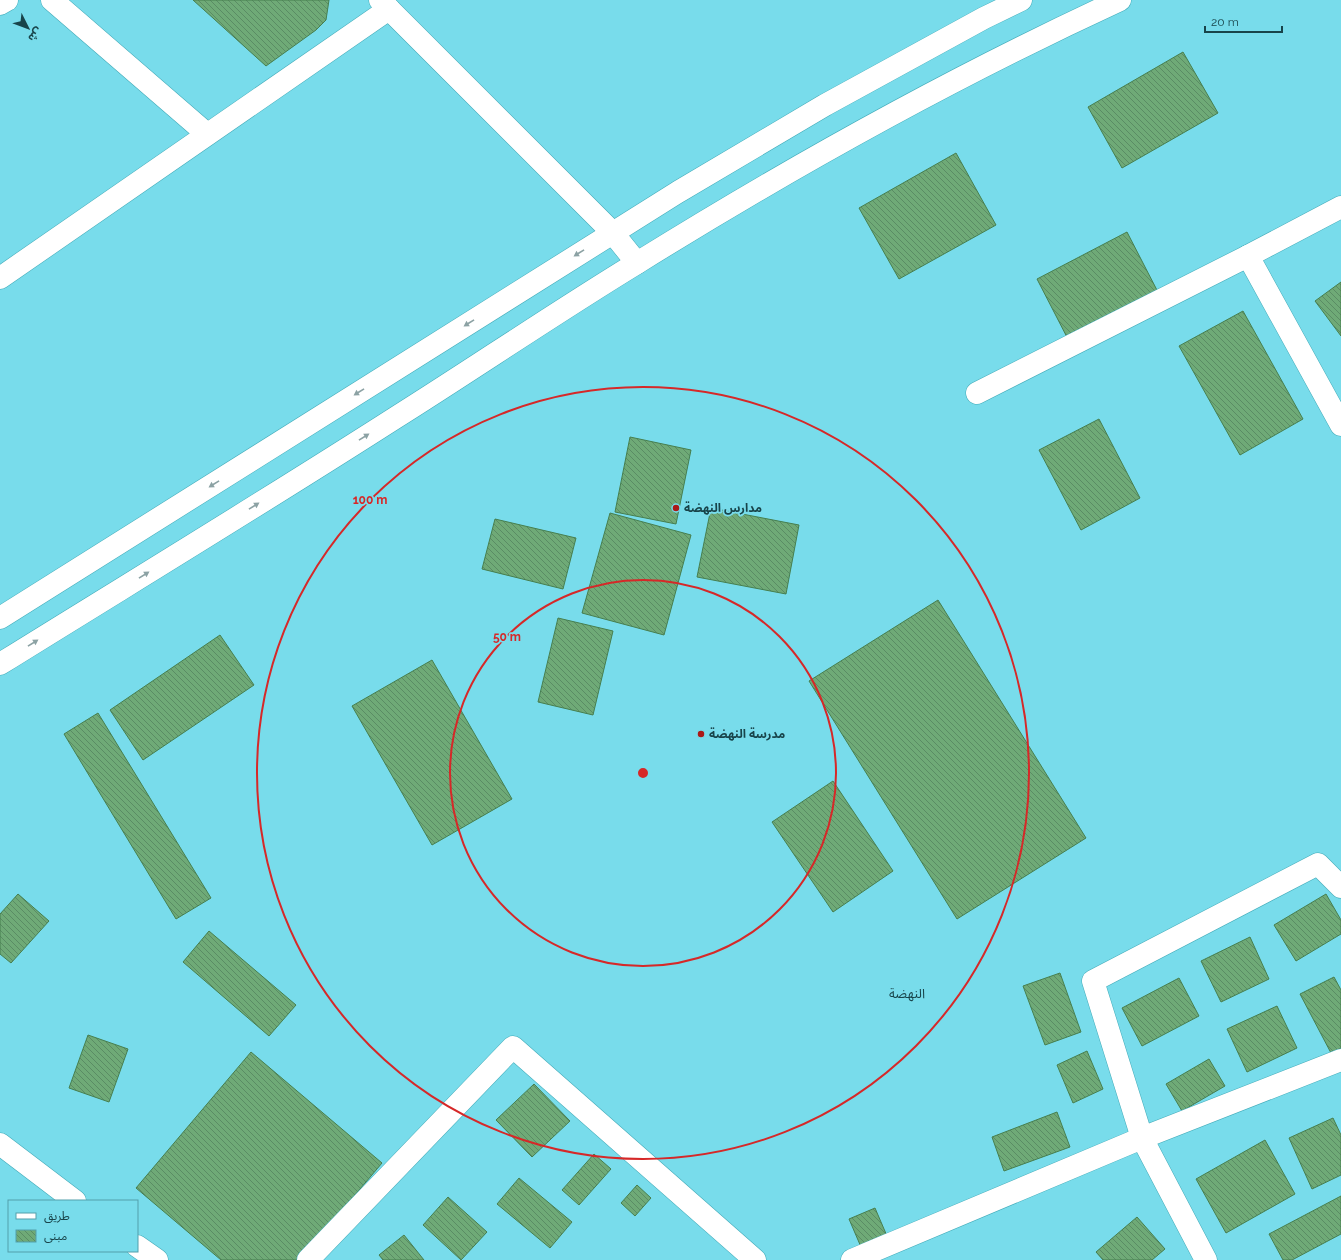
<svg xmlns="http://www.w3.org/2000/svg" width="1341" height="1260" viewBox="0 0 1341 1260" font-family="Raleway,'Noto Sans Arabic',sans-serif">
  <style>
    .building { fill: url(#building-back-hatch); stroke: #467f4f }
    .lines { fill: none; stroke-linecap: round; stroke-linejoin: round }
    .minor-casing { stroke: #43abb9; stroke-width: 23 }
    .minor { stroke: #fff; stroke-width: 22 }
    .oneway { fill: #8ca2a4 }
    .ring { fill: none; stroke: #d62828; stroke-width: 2 }
    .poi-dot { fill: #ab1917; stroke: #78dceb; stroke-width: 1.5 }
    .labels { text-anchor: middle; dominant-baseline: central; stroke-width: 3.5; stroke-linejoin: round; paint-order: stroke }
    .poi-label { font-size: 12px; font-weight: bold; fill: #18444a; stroke: #78dceb; text-anchor: start }
    .neighbourhood-label { font-size: 13px; fill: #18444a; stroke: #78dceb }
    .centre { fill: #d62828; stroke: #78dceb; stroke-width: 2 }
    .ring-label { font-size: 12px; text-anchor: middle; font-weight: bold; fill: #d62828; stroke: #78dceb; stroke-width: 3.5; stroke-linejoin: round; paint-order: stroke }
  </style>
  <defs>
    <pattern id="building-back-hatch" width="6" height="6" patternUnits="userSpaceOnUse"><rect width="6" height="6" fill="#6faa77"/><path d="M-1 5l2 2M0 0l6 6M5-1l2 2" fill="none" stroke="#5a8c64"/></pattern>
  </defs>
  <rect width="100%" height="100%" fill="#78dceb"/>
  <!-- building -->
  <g class="building">
    <polygon points="193,0 329,0 326,20 316,30 266,66"/>
    <polygon points="1183,52 1218,113 1122,168 1088,107"/>
    <polygon points="956,153 996,225 899,279 859,208"/>
    <polygon points="1127,232 1160,296 1070,343 1037,279"/>
    <polygon points="1341,282 1341,336 1315,301"/>
    <polygon points="1243,311 1303,419 1240,455 1179,346"/>
    <polygon points="1099,419 1140,498 1081,530 1039,450"/>
    <polygon points="630,437 691,450 676,524 615,512"/>
    <polygon points="711,508 799,525 786,594 697,577"/>
    <polygon points="610,513 691,535 664,635 582,613"/>
    <polygon points="495,519 576,538 563,589 482,569"/>
    <polygon points="938,600 1086,838 957,919 809,681"/>
    <polygon points="558,618 613,631 593,715 538,702"/>
    <polygon points="220,635 254,685 143,760 110,710"/>
    <polygon points="432,660 512,799 432,845 352,706"/>
    <polygon points="98,713 211,898 176,919 64,734"/>
    <polygon points="833,781 893,871 833,912 772,822"/>
    <polygon points="18,894 49,921 11,963 0,954 0,914"/>
    <polygon points="1326,894 1341,920 1341,934 1296,961 1274,925"/>
    <polygon points="209,931 296,1005 269,1036 183,962"/>
    <polygon points="1250,937 1269,979 1221,1002 1201,961"/>
    <polygon points="1060,973 1081,1032 1045,1045 1023,986"/>
    <polygon points="1334,977 1341,990 1341,1048 1331,1053 1300,994"/>
    <polygon points="1179,978 1199,1016 1142,1046 1122,1008"/>
    <polygon points="1277,1006 1297,1048 1247,1072 1227,1029"/>
    <polygon points="88,1035 128,1049 109,1102 69,1088"/>
    <polygon points="1087,1051 1103,1089 1073,1103 1057,1065"/>
    <polygon points="251,1052 382,1163 300,1260 221,1260 136,1188"/>
    <polygon points="1209,1059 1225,1086 1182,1111 1166,1084"/>
    <polygon points="534,1084 570,1121 532,1157 496,1120"/>
    <polygon points="1057,1112 1070,1147 1004,1171 992,1137"/>
    <polygon points="1333,1118 1341,1135 1341,1175 1312,1189 1289,1138"/>
    <polygon points="1265,1140 1295,1194 1226,1233 1196,1179"/>
    <polygon points="594,1154 611,1169 579,1205 562,1190"/>
    <polygon points="519,1178 572,1222 550,1248 497,1204"/>
    <polygon points="637,1185 651,1198 635,1216 621,1203"/>
    <polygon points="1341,1196 1341,1234 1292,1260 1283,1260 1269,1234"/>
    <polygon points="448,1197 487,1232 461,1260 423,1225"/>
    <polygon points="875,1208 890,1243 864,1254 849,1219"/>
    <polygon points="1137,1217 1165,1249 1152,1260 1103,1260 1096,1252"/>
    <polygon points="404,1235 424,1260 383,1260 379,1255"/>
  </g>
  <g class="lines">
    <!-- minor casing -->
    <g class="minor-casing">
      <g id="minor">
        <polyline points="52,0 207,134"/>
        <polyline points="380,0 612,232 637,263"/>
        <polyline points="0,4 7,0"/>
        <polyline points="1248,256 1341,207"/>
        <polyline points="0,278 389,9"/>
        <polyline points="977,393 1248,256 1341,425"/>
        <polyline points="0,618 678,192 825,105 984,18 1021,0"/>
        <path d="M 0,664 C 132,582 264,502 395,418 C 476,367 555,313 637,263 C 793,166 953,77 1120,0"/>
        <polyline points="0,1144 75,1201"/>
        <polyline points="137,1246 157,1260"/>
        <polyline points="308,1260 513,1047 755,1260"/>
        <polyline points="852,1260 1142,1138 1341,1060"/>
        <polyline points="1206,1260 1142,1138 1093,981 1318,864 1341,887"/>
      </g>
    </g>
    <!-- minor -->
    <use href="#minor" class="minor"/>
  </g>
  <!-- one-way arrows -->
  <defs><path id="oneway-solid" d="M-6-.8H1V-3.2L6.5 0L1 3.2V.8H-6Z"/></defs>
  <g class="oneway">
    <use href="#oneway-solid" transform="translate(579 253) rotate(148)"/>
    <use href="#oneway-solid" transform="translate(469 323) rotate(148)"/>
    <use href="#oneway-solid" transform="translate(359 392) rotate(148)"/>
    <use href="#oneway-solid" transform="translate(364 437) rotate(-32)"/>
    <use href="#oneway-solid" transform="translate(214 484) rotate(148)"/>
    <use href="#oneway-solid" transform="translate(254 506) rotate(-32)"/>
    <use href="#oneway-solid" transform="translate(144 575) rotate(-32)"/>
    <use href="#oneway-solid" transform="translate(33 643) rotate(-32)"/>
  </g>
  <!-- distance rings -->
  <g class="ring">
    <circle cx="643" cy="773" r="193"/>
    <circle cx="643" cy="773" r="386"/>
  </g>
  <!-- markers -->
  <g class="poi-dot">
    <circle cx="676" cy="508" r="4"/>
    <circle cx="701" cy="734" r="4"/>
  </g>
  <g class="labels">
    <!-- poi labels -->
    <g class="poi-label">
      <text x="684" y="508">مدارس النهضة</text>
      <text x="709" y="734">مدرسة النهضة</text>
    </g>
    <!-- neighbourhood labels -->
    <g class="neighbourhood-label">
      <text x="907" y="993">النهضة</text>
    </g>
  </g>
  <circle cx="643" cy="773" r="6" class="centre"/>
  <g class="ring-label">
    <text x="370" y="504">100 m</text>
    <text x="507" y="641">50 m</text>
  </g>
  <!-- legend -->
  <rect x="8" y="1200" width="130" height="52" fill="#78dceb" stroke="#529fab"/>
  <rect x="16" y="1213" width="20" height="6" fill="#ffffff" stroke="#529fab"/>
  <text x="44" y="1220" font-size="12" fill="#18444a">طريق</text>
  <rect x="16" y="1230" width="20" height="12" fill="url(#building-back-hatch)" stroke="#529fab"/>
  <text x="44" y="1240" font-size="12" fill="#18444a">مبنى</text>
  <!-- north arrow -->
  <g transform="translate(28 28) rotate(132)" stroke="#78dceb" stroke-width="3" paint-order="stroke">
  <path d="M0-3L7 15L0 10L-7 15Z" fill="#18444a"/>
  <text y="-6" font-size="11" font-weight="bold" text-anchor="middle" fill="#18444a">ش</text>
  </g>
  <!-- scale -->
  <path d="M1205 26v6h77v-6" fill="none" stroke="#18444a" stroke-width="2"/>
  <text x="1211" y="26" font-size="12" fill="#18444a" stroke="#78dceb" stroke-width="3" paint-order="stroke">20 m</text>
</svg>
